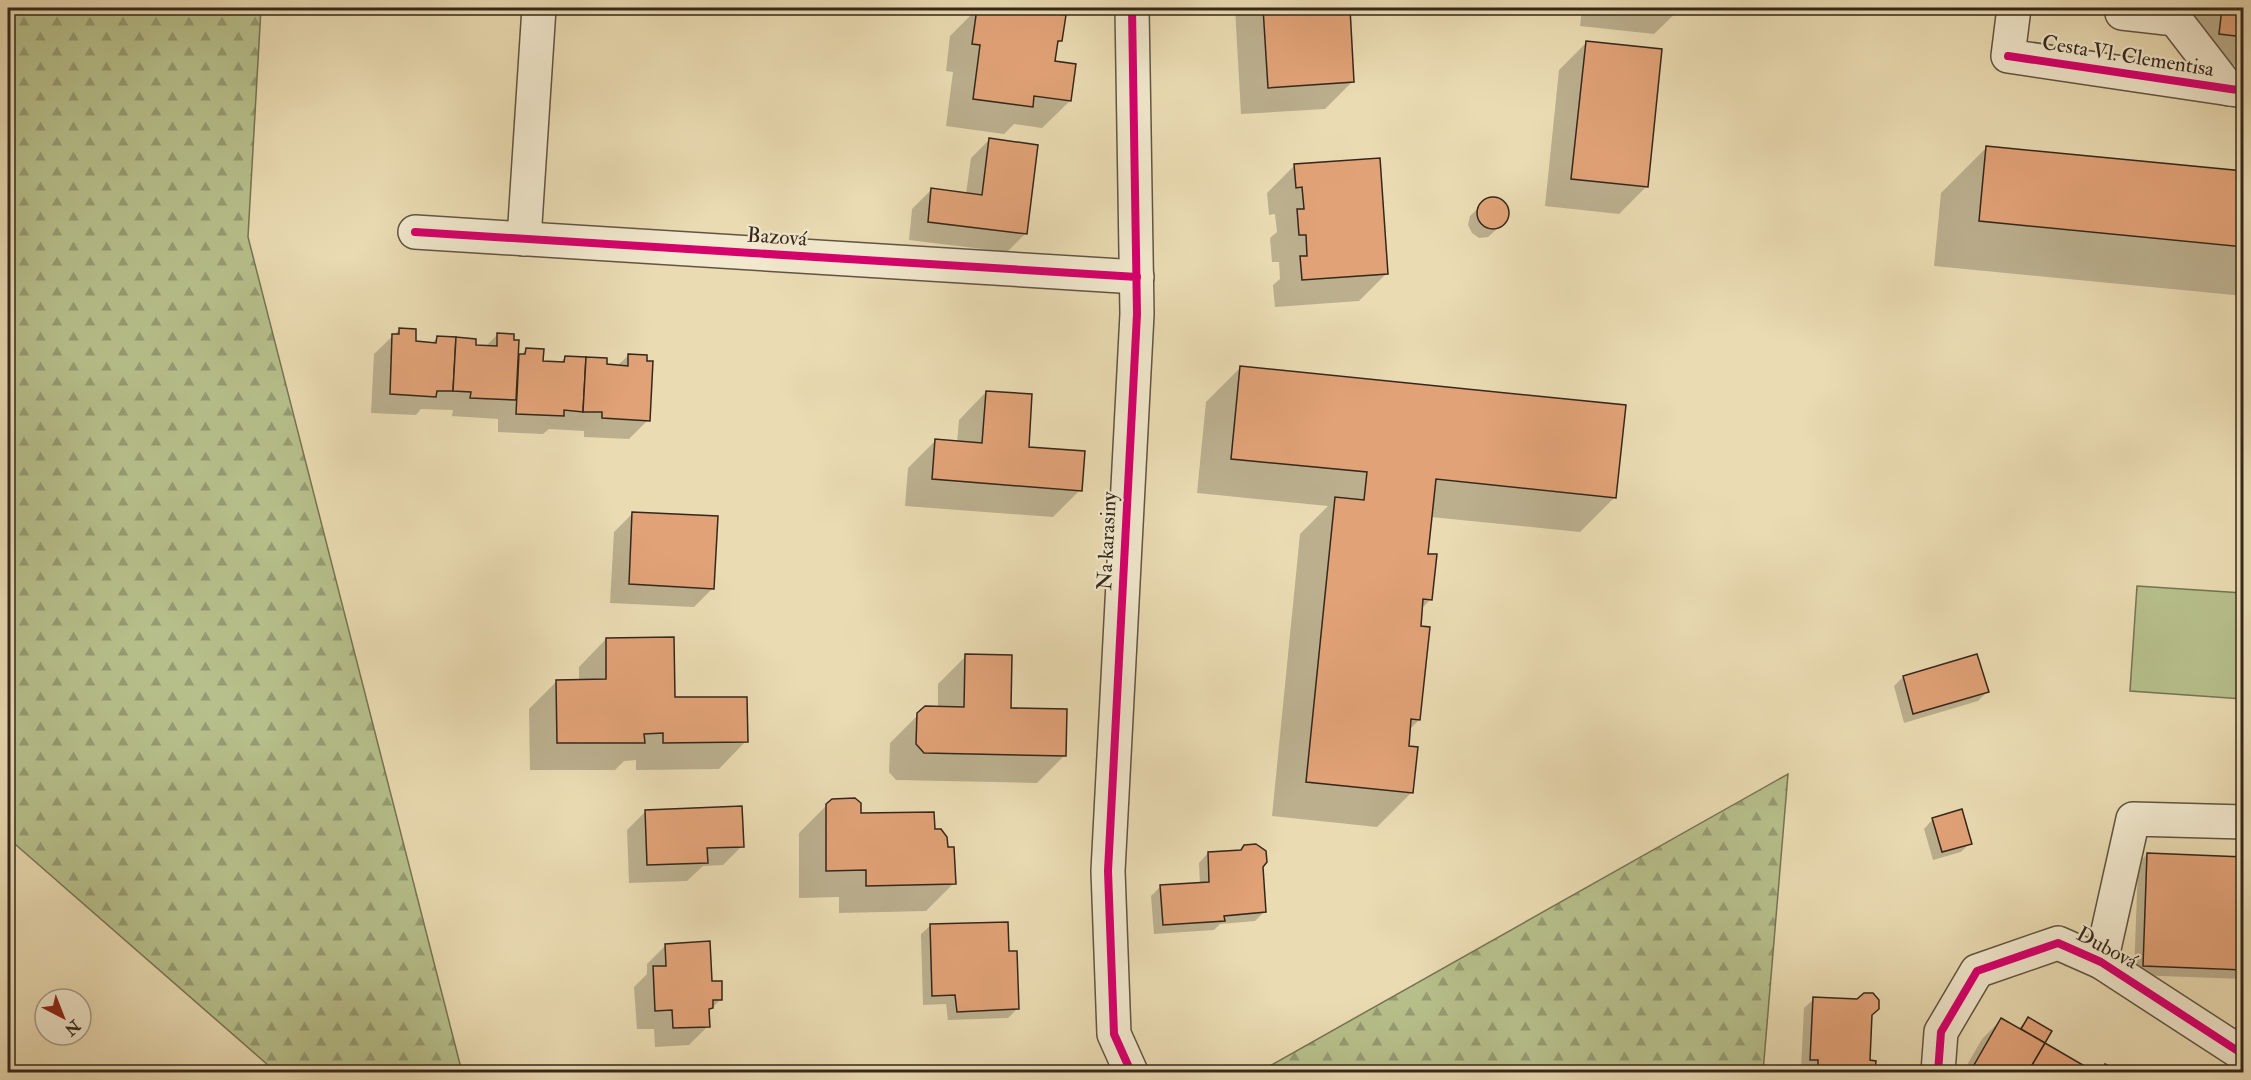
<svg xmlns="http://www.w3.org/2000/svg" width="2251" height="1080" viewBox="0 0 2251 1080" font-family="'IM FELL Double Pica',serif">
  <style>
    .green { fill: #b7c08c; stroke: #767454; stroke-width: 1.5 }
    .forest { fill: url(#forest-firs); stroke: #767454; stroke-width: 1.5 }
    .shadow { fill: #0003 }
    .building { fill: #e1a277; stroke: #35271c; stroke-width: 1.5 }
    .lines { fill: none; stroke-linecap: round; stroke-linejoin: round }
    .minor-casing { stroke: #625442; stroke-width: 36 }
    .minor { stroke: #f1e8cd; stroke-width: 33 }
    .cycleway-casing { stroke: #f1e8cd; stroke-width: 11 }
    .cycleway { stroke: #d6006c; stroke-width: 8 }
    .labels { text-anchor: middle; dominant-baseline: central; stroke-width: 4.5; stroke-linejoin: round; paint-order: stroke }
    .street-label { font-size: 21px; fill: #35271c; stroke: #f1e8cd }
  </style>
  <defs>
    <pattern id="forest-firs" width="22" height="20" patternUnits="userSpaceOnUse" patternTransform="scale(1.5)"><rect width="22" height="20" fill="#b7c08c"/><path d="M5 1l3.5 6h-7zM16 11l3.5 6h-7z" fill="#969c72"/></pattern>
  </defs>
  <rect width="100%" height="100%" fill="#eadbb2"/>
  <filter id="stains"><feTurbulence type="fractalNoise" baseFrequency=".00333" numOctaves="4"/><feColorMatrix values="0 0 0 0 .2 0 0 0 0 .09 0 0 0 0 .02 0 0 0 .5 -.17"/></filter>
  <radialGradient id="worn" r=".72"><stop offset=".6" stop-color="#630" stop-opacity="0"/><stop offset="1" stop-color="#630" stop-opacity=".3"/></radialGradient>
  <!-- green -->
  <polygon class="green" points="2137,586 2243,593 2243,699 2130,691"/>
  <!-- forest -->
  <g class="forest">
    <polygon points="8,8 261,8 248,237 462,1072 276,1072 8,838"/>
    <polygon points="1788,774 1763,1072 1259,1072"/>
  </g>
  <!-- shadow -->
  <g class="shadow">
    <polygon points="419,8 443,8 440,10"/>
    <polygon points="978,8 993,10 995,8 1061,40 1056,45 1054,62 1070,101 1042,128 1014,124 1004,134 946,126 953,72 946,71 950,36"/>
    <polygon points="1235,8 1348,8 1352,82 1325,109 1241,114"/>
    <polygon points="1582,8 1681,8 1654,34 1580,26"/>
    <polygon points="2119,8 2244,8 2244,66 2192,62 2196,26"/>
    <polygon points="1586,43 1647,186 1619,214 1545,206 1559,70"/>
    <polygon points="990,139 1026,233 1007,252 909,240 912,209 931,190 966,194 971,158"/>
    <polygon points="1986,148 2244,172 2244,296 1934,266 1941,193"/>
    <polygon points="1295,165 1386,274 1359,301 1275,307 1273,285 1280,279 1279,262 1272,262 1270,238 1277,232 1275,214 1269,215 1267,193"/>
    <polygon points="1488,199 1497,199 1504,204 1508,212 1506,221 1488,237 1479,238 1472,233 1468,225 1470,216"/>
    <polygon points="399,330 414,343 431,344 437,338 474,346 485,347 497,335 518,355 521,355 526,350 542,362 560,363 565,358 617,366 629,355 648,420 629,439 584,437 584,431 549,429 543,434 498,432 498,419 452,416 453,410 421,409 416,415 371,413 374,354"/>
    <polygon points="1241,367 1615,497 1580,532 1431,517 1427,555 1431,599 1421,609 1419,720 1409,730 1407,747 1412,792 1377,827 1272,816 1300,534 1328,506 1197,493 1206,402"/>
    <polygon points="986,392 1027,448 1080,490 1053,517 905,506 908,468 935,441 957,443 959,420"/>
    <polygon points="633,513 713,588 694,607 610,603 614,532"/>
    <polygon points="606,639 673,699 746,741 719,769 636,770 636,760 624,761 615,770 530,770 529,709 557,681 579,681 579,667"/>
    <polygon points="966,656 1009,709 1065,755 1037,783 896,780 889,772 890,743 918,715 938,708 938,684"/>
    <polygon points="1903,677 1987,692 1978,701 1904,723 1894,686"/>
    <polygon points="827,805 934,831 954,883 926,911 839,913 839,897 799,898 799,833"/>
    <polygon points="646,811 742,846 723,865 703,866 687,881 629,883 627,830"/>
    <polygon points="1933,819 1970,843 1961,852 1933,860 1924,829"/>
    <polygon points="1208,853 1261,866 1264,912 1255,921 1220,924 1214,930 1154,934 1151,896 1161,886 1200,884 1199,863"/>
    <polygon points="2147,854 2244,858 2244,979 2134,975 2138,864"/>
    <polygon points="931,925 1007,953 1017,1009 1008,1018 948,1020 946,1004 923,1005 921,934"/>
    <polygon points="666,945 710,983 721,999 708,1012 708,1026 689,1045 655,1047 654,1029 637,1029 634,987 647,974 647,964"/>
    <polygon points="1814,999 1871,1015 1868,1061 1874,1062 1874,1072 1809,1072 1809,1069 1801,1069 1804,1008"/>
    <polygon points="2028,1019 2050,1032 2043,1043 2094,1072 1963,1072 1982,1039 2001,1020 2018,1029"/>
  </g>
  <!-- building -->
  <g class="building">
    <polygon points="977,8 995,9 995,8 1002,8 1066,15 1062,41 1058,41 1055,61 1076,64 1071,101 1034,96 1033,107 973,99 980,45 972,44"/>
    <polygon points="1263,8 1350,8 1354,82 1268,88"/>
    <polygon points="2222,8 2244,8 2244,37 2219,34"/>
    <polygon points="1586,41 1662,49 1648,187 1571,179"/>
    <polygon points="989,138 1038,145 1027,234 928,222 931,188 982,195"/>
    <polygon points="1986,146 2244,171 2244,247 1979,221"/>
    <polygon points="1380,158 1388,274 1302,280 1300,256 1307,256 1306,235 1299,235 1297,209 1304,209 1302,187 1296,188 1294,164"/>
    <circle cx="1493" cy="213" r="16"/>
    <polygon points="399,328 416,329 416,341 436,343 437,336 456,337 453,391 437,391 436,397 390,394 392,334 399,334"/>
    <polygon points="497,333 514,334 514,340 519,340 516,400 470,398 471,392 453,391 456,337 476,339 476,345 497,346"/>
    <polygon points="526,348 544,349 543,361 564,362 565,356 586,357 583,412 564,410 564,416 516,414 519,354 525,354"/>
    <polygon points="628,354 647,355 647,361 653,361 650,421 602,418 602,412 583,412 586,357 607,358 607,364 628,366"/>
    <polygon points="1240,366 1626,405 1616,498 1436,479 1428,554 1437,554 1432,600 1423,599 1421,626 1430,627 1420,720 1411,719 1409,746 1418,747 1413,793 1306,782 1335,497 1364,500 1367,472 1231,459"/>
    <polygon points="986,391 1032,394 1029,447 1085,451 1082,491 932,479 935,439 982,443"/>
    <polygon points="632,512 718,516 714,589 629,584"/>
    <polygon points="674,637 675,697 747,697 748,742 663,743 663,733 644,734 645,743 557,743 556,680 606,679 606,638"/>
    <polygon points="965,654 1012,655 1011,708 1067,709 1066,756 924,753 916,744 917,713 925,706 964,707"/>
    <polygon points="1977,654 1989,692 1913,714 1903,676"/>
    <polygon points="855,798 861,803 861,813 934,812 935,829 941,829 947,837 948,847 954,847 956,884 866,886 866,870 826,871 826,804 832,799"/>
    <polygon points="742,806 744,847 707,848 708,863 647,865 645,810"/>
    <polygon points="1962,809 1972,844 1942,852 1932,818"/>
    <polygon points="1256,844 1266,851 1267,862 1263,867 1266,912 1224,916 1225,921 1163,925 1160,885 1209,882 1208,852 1241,850 1244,845"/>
    <polygon points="2147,853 2244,857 2244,970 2143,966"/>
    <polygon points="1008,922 1009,951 1017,951 1019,1009 957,1012 955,995 932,996 930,924"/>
    <polygon points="710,941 712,981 722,981 722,1000 713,1000 713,1008 709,1009 710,1027 673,1028 672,1010 655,1011 653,966 666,966 665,944"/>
    <polygon points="1864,993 1873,993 1879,1000 1879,1009 1872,1015 1870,1060 1876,1061 1875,1072 1818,1072 1818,1060 1810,1060 1813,997 1857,999"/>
    <polygon points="2028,1017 2052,1031 2045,1043 2021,1029"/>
    <polygon points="2001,1018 2045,1043 2028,1072 1970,1072"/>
    <polygon points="2045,1043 2088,1068 2085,1072 2028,1072"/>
    <polygon points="2105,1064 2120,1072 2100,1072"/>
  </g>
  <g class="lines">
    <!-- minor casing -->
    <g class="minor-casing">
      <g id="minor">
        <polyline points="2014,8 2008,56 2244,91"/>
        <polyline points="2122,8 2122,13 2175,19 2229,89"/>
        <polyline points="415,232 1137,277"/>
        <polyline points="524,239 539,8"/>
        <polyline points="2101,962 2133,819 2244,822"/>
        <polyline points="1131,1072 1114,1034 1108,871 1137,314 1132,8"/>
        <polyline points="1938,1072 1941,1032 1977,971 2058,943 2101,962 2244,1055"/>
      </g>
    </g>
    <!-- minor -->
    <use href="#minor" class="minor"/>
    <!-- cycleway casing -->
    <g class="cycleway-casing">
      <g id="cycleway">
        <polyline points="2008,56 2244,91"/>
        <polyline points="415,232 1137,277"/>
        <polyline points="1131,1072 1114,1034 1108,871 1137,314 1132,8"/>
        <polyline points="1938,1072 1941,1032 1977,971 2058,943 2101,962 2244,1055"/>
      </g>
    </g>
    <!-- cycleway -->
    <use href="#cycleway" class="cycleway"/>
  </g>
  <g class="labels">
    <!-- street labels -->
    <g class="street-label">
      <text transform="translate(2128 56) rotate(9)">Cesta Vl. Clementisa</text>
      <text transform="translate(777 237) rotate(4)">Bazová</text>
      <text transform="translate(1107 541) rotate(-87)">Na karasiny</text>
      <text transform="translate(2107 948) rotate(28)">Dubová</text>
    </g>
  </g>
  <!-- margin -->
  <rect width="2251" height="1080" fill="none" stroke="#eadbb2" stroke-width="30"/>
  <rect x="9" y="9" width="2233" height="1062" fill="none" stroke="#35271c" stroke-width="3"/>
  <rect x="15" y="15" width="2221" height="1050" fill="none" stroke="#35271c" stroke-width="1.5"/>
  <!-- north arrow -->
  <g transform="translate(63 1017) rotate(138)"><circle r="28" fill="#f1e8cd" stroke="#a69b86" stroke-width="1.5"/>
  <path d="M0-4.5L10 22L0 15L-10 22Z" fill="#8f2418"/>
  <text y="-9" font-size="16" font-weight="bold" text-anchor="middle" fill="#35271c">N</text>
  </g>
  <rect width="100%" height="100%" filter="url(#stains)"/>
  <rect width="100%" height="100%" fill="url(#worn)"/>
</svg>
